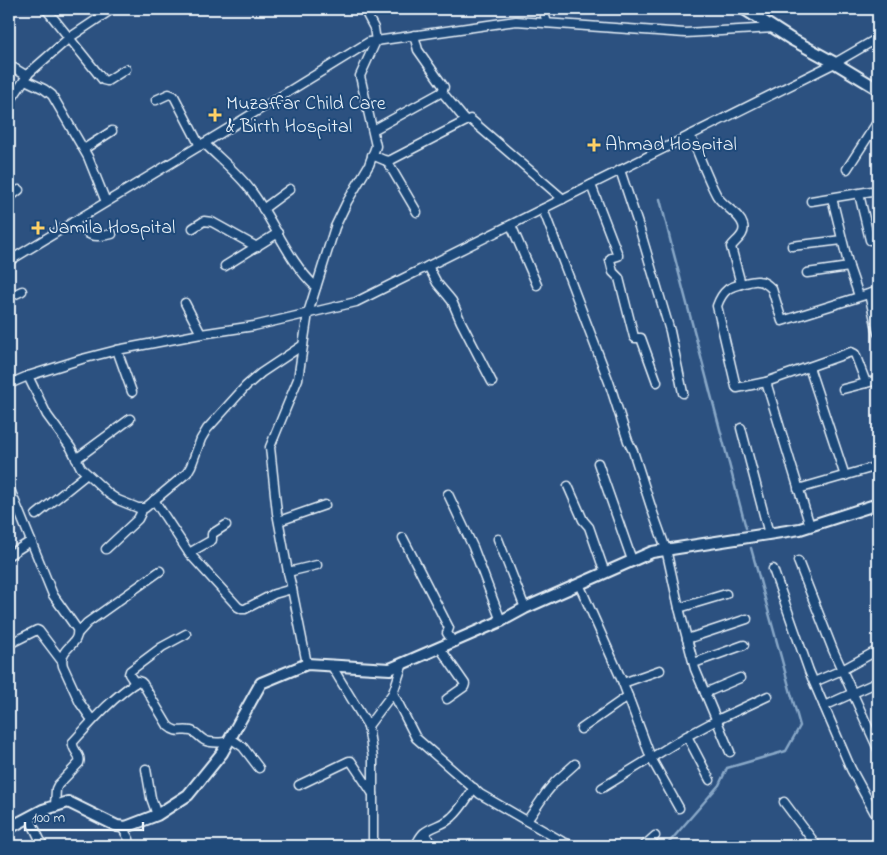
<svg xmlns="http://www.w3.org/2000/svg" width="887" height="855" viewBox="0 0 887 855" font-family="'Indie Flower',sans-serif">
  <style>
    .lines { fill: none; stroke-linecap: round; stroke-linejoin: round }
    .stream { stroke: #89a8c7; stroke-width: 2.5 }
    .street-casing { stroke: #e8f1f8; stroke-width: 11 }
    .secondary-casing { stroke: #e8f1f8; stroke-width: 14 }
    .street { stroke: #1f4a7a; stroke-width: 8 }
    .secondary { stroke: #1f4a7a; stroke-width: 10 }
    .poi-dot { fill: #ffd166; stroke: #1f4a7a; stroke-width: 2 }
    .labels { text-anchor: middle; dominant-baseline: central; stroke-width: 4; stroke-linejoin: round; paint-order: stroke }
    .poi-label { font-size: 20px; fill: #e8f1f8; stroke: #1f4a7a; text-anchor: start }
  </style>
  <rect width="100%" height="100%" fill="#2c5180"/>
  <filter id="ink" filterUnits="userSpaceOnUse"><feTurbulence type="fractalNoise" baseFrequency=".02" numOctaves="2"/><feDisplacementMap in="SourceGraphic" scale="10" xChannelSelector="R" yChannelSelector="G"/><feConvolveMatrix kernelMatrix="1 2 1 2 8 2 1 2 1" color-interpolation-filters="sRGB"/></filter>
  <g filter="url(#ink)">
    <g class="lines">
      <!-- stream -->
      <g class="stream">
        <polyline points="660,199 672,247 746,528"/>
        <polyline points="666,846 719,785 727,768 786,751 800,726 751,548"/>
      </g>
      <!-- street casing -->
      <g class="street-casing">
        <g id="street">
          <polyline points="46,9 103,80 107,81 126,69"/>
          <polyline points="543,9 547,23"/>
          <polyline points="9,65 27,76"/>
          <polyline points="25,80 44,89 52,95 88,157 106,202"/>
          <polyline points="442,92 466,121"/>
          <polyline points="156,100 169,94 174,96 200,146"/>
          <polyline points="9,103 29,73 69,38 111,10"/>
          <polyline points="373,130 442,92 444,87 418,50 414,35"/>
          <path d="M 690,135 C 699,154 707,178 717,196 C 723,206 740,214 743,225 C 746,235 736,240 731,247 L 741,284"/>
          <path d="M 204,143 C 220,159 239,174 252,192 C 275,223 288,261 316,287"/>
          <polyline points="84,149 112,131"/>
          <polyline points="372,155 384,160 389,161 470,119 563,199"/>
          <polyline points="387,161 417,212"/>
          <polyline points="847,169 878,121"/>
          <polyline points="620,170 639,227 670,331 683,393"/>
          <polyline points="591,185 618,255 618,256 611,258 610,260 613,272 619,278 634,337 635,338 641,338 657,382"/>
          <polyline points="859,194 870,240"/>
          <polyline points="9,198 19,190"/>
          <polyline points="832,198 849,267 859,296"/>
          <polyline points="811,201 878,190"/>
          <polyline points="263,209 290,189"/>
          <polyline points="543,209 609,382 628,441 633,451 652,510 666,549 679,608 695,669 730,752"/>
          <path d="M 73,222 C 89,235 90,239 112,234"/>
          <polyline points="511,225 537,285"/>
          <polyline points="193,228 204,221 212,222 257,247"/>
          <polyline points="792,246 842,240"/>
          <polyline points="9,261 244,119 369,42 516,21 685,33 775,28"/>
          <polyline points="225,266 278,233"/>
          <polyline points="428,266 437,283 448,296 452,301 461,322 492,382"/>
          <polyline points="807,273 849,267"/>
          <polyline points="869,294 878,333"/>
          <polyline points="9,297 22,291"/>
          <polyline points="185,303 201,334"/>
          <polyline points="117,350 132,392"/>
          <polyline points="809,367 845,476"/>
          <polyline points="28,376 47,415 71,448 81,468 109,494 118,500 138,508 145,508 187,473 191,466 201,439 207,429 246,386 261,373 303,345"/>
          <polyline points="766,382 810,526"/>
          <path d="M 866,383 L 855,354 L 851,352 L 766,382 L 737,388 L 736,387 L 717,306 C 719,300 723,293 728,289 C 733,286 753,280 758,281 C 764,281 768,285 772,289 L 782,321 L 878,291"/>
          <polyline points="9,384 28,376 82,359 117,350 201,334 254,326 356,302 835,63 878,38"/>
          <polyline points="843,389 878,380"/>
          <polyline points="741,428 769,534"/>
          <polyline points="76,459 130,419"/>
          <polyline points="598,463 632,560"/>
          <polyline points="568,486 583,520 589,527 605,573"/>
          <path d="M 9,487 L 53,595 L 77,629 C 80,647 58,646 63,666 L 80,703 L 92,720"/>
          <polyline points="798,489 878,466"/>
          <polyline points="448,494 473,547 501,621"/>
          <polyline points="154,500 189,553 238,607 242,609 245,609 274,594 292,589"/>
          <polyline points="875,505 878,523"/>
          <polyline points="36,515 87,474"/>
          <polyline points="279,521 325,505"/>
          <polyline points="403,538 449,628 447,633 453,642"/>
          <polyline points="498,539 525,608"/>
          <polyline points="106,549 138,519 141,513 142,509"/>
          <polyline points="189,553 212,540 212,534 226,525"/>
          <polyline points="9,555 31,541"/>
          <polyline points="798,561 833,650 878,749"/>
          <polyline points="773,569 809,671 851,769 876,815"/>
          <polyline points="288,572 317,565"/>
          <polyline points="579,584 623,683 651,758 679,808"/>
          <polyline points="679,608 726,594"/>
          <polyline points="78,633 87,623 160,571"/>
          <polyline points="687,639 747,619"/>
          <polyline points="9,644 37,630 39,631 61,660"/>
          <polyline points="440,648 465,684 464,687 447,699"/>
          <polyline points="694,663 744,645"/>
          <polyline points="307,664 292,589 288,572 277,513 270,447 298,379 308,313 335,227 347,202 369,165 376,146 360,76 376,41 374,28 364,9"/>
          <polyline points="331,665 368,726"/>
          <polyline points="814,682 842,670 878,650"/>
          <polyline points="135,683 129,674 130,671 162,647 186,634"/>
          <polyline points="623,683 660,670"/>
          <polyline points="393,693 416,738 480,794 563,842 574,846"/>
          <polyline points="705,693 740,678"/>
          <polyline points="824,706 878,682"/>
          <polyline points="581,729 628,696"/>
          <polyline points="687,736 710,780"/>
          <polyline points="230,738 243,747 259,768"/>
          <polyline points="146,769 151,798 157,815"/>
          <polyline points="299,785 349,761 351,761 373,794"/>
          <polyline points="602,788 687,736 717,720 768,696"/>
          <polyline points="784,802 817,846"/>
          <path d="M 55,806 L 56,789 L 58,785 L 79,763 C 82,754 71,750 73,742 C 93,720 113,697 138,681 L 141,682 L 143,684 L 168,726 C 177,734 181,729 191,731 C 196,732 199,737 204,740 C 211,744 221,742 228,742"/>
          <polyline points="29,817 43,846"/>
          <polyline points="527,821 546,793 555,782 575,764"/>
          <polyline points="122,827 129,839 130,846"/>
          <polyline points="424,833 433,846"/>
          <polyline points="373,846 373,758 368,726 393,693 403,663"/>
          <path d="M 415,846 C 418,842 420,836 424,833 C 432,826 444,825 452,817 C 461,809 467,798 474,788"/>
          <polyline points="644,846 655,836"/>
        </g>
      </g>
      <!-- secondary casing -->
      <g class="secondary-casing">
        <g id="secondary">
          <polyline points="744,9 791,39 835,63 878,89"/>
          <polyline points="9,828 43,810 68,802 117,826 126,827 157,815 188,795 222,753 261,683 307,664 390,669 501,621 525,608 652,552 800,529 878,504"/>
        </g>
      </g>
      <!-- street -->
      <use href="#street" class="street"/>
      <!-- secondary -->
      <use href="#secondary" class="secondary"/>
    </g>
  </g>
  <!-- markers -->
  <g class="poi-dot">
    <path d="M212.5 107.5h5v5h5v5h-5v5h-5v-5h-5v-5h5z"/>
    <path d="M591.5 137.5h5v5h5v5h-5v5h-5v-5h-5v-5h5z"/>
    <path d="M35.5 220.5h5v5h5v5h-5v5h-5v-5h-5v-5h5z"/>
  </g>
  <g class="labels">
    <!-- poi labels -->
    <g class="poi-label">
      <text x="226" y="104">Muzaffar Child Care<tspan x="226" dy="23">&amp; Birth Hospital</tspan></text>
      <text x="605" y="145">Ahmad Hospital</text>
      <text x="49" y="228">Jamila Hospital</text>
    </g>
  </g>
  <!-- margin -->
  <rect width="887" height="855" fill="none" stroke="#1f4a7a" stroke-width="30"/>
  <rect x="15" y="15" width="857" height="825" fill="none" stroke="#e8f1f8" stroke-width="2" filter="url(#ink)"/>
  <!-- scale -->
  <path d="M25 822v8h118v-8" fill="none" stroke="#e8f1f8" stroke-width="2.5"/>
  <text x="32" y="822" font-size="15" fill="#e8f1f8" stroke="#1f4a7a" stroke-width="4" paint-order="stroke">100 m</text>
</svg>
